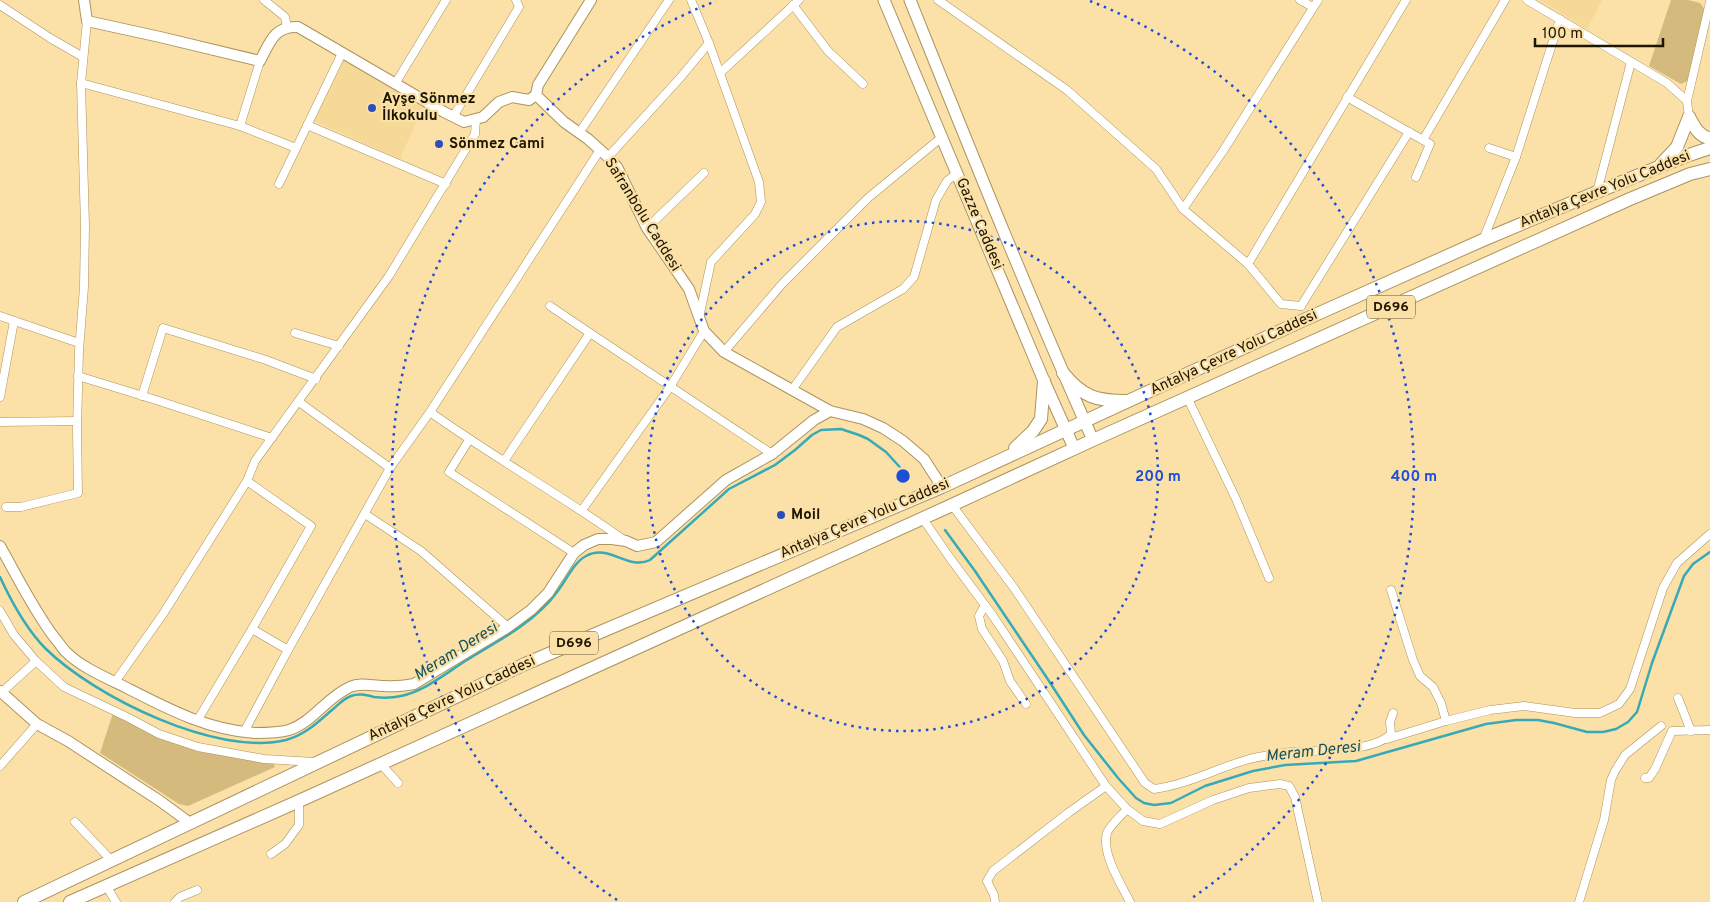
<svg xmlns="http://www.w3.org/2000/svg" width="1710" height="902" viewBox="0 0 1710 902" font-family="Overpass,sans-serif">
  <style>
    .built { fill: #f6d897 }
    .green { fill: #d5ba7d }
    .lines { fill: none; stroke-linecap: round; stroke-linejoin: round }
    .stream { stroke: #37aab7; stroke-width: 2.5 }
    .minor-casing { stroke: #ac945d; stroke-width: 9 }
    .tertiary-casing { stroke: #ac945d; stroke-width: 12 }
    .secondary-casing { stroke: #ac945d; stroke-width: 13 }
    .trunk-casing { stroke: #ac945d; stroke-width: 14 }
    .minor { stroke: #fff; stroke-width: 8 }
    .tertiary { stroke: #fff; stroke-width: 10 }
    .secondary { stroke: #fff; stroke-width: 11 }
    .trunk { stroke: #fff; stroke-width: 12 }
    .ring { fill: none; stroke: #1d4ed8; stroke-width: 2.5; stroke-dasharray: 2.5 5 }
    .poi-dot { fill: #2b4ebd; stroke: #fbe1a8; stroke-width: 2 }
    .labels { text-anchor: middle; dominant-baseline: central; stroke-width: 4.5; stroke-linejoin: round; paint-order: stroke }
    .shield { fill: #fbe1a8; stroke: #605233; stroke-width: 1 }
    .shield-label { font-size: 14px; font-weight: bold; fill: #1e1501 }
    .poi-label { font-size: 15px; font-weight: bold; fill: #1e1501; stroke: #fbe1a8; text-anchor: start }
    .street-label { font-size: 15px; fill: #1e1501; stroke: #fbe1a8 }
    .water-label { font-size: 16px; font-style: italic; fill: #13535b; stroke: #fbe1a8 }
    .centre { fill: #1d4ed8; stroke: #fbe1a8; stroke-width: 2.5 }
    .ring-label { font-size: 15px; text-anchor: middle; font-weight: bold; fill: #1d4ed8; stroke: #fbe1a8; stroke-width: 4.5; stroke-linejoin: round; paint-order: stroke }
  </style>
  <rect width="100%" height="100%" fill="#fbe1a8"/>
  <!-- built -->
  <g class="built">
    <polygon points="1540,0 1602,0 1587,29"/>
    <polygon points="344,60 426,107 423,113 415,110 411,118 416,122 400,159 314,121"/>
  </g>
  <!-- green -->
  <g class="green">
    <polygon points="1671,0 1688,0 1700,3 1705,10 1688,81 1681,84 1649,66"/>
    <polygon points="113,713 148,731 226,755 274,764 275,767 188,806 179,804 100,753"/>
  </g>
  <g class="lines">
    <!-- stream -->
    <g class="stream">
      <polyline points="945,530 975,571 1047,678 1084,735 1118,778 1136,798 1144,803 1154,805 1171,803 1205,786 1253,771 1285,765 1356,761 1486,724 1516,720 1538,720 1554,723 1587,732 1603,732 1616,729 1628,722 1637,712 1652,663 1684,576 1693,564 1710,552"/>
      <path d="M 0,577 C 12,603 26,629 46,649 C 95,697 217,757 286,740 C 305,735 318,722 332,710 C 338,705 343,699 351,696 C 359,693 366,695 374,697 C 383,698 392,698 401,696 C 425,691 446,673 467,660 C 484,649 503,639 520,627 C 534,617 547,606 557,592 C 566,581 574,562 586,556 C 609,543 628,571 650,560 L 729,489 L 775,465 L 795,450 L 812,435 L 821,430 L 841,429 L 859,435 L 868,439 L 886,452 L 907,475"/>
    </g>
    <!-- minor casing -->
    <g class="minor-casing">
      <g id="minor">
        <polyline points="264,0 285,17 287,27"/>
        <polyline points="691,0 709,43 759,182 761,202 755,214 711,262 699,318"/>
        <polyline points="938,0 1067,90 1156,169 1183,209 1248,264 1281,304 1301,306"/>
        <polyline points="1300,0 1313,7"/>
        <polyline points="1527,0 1667,83 1687,101"/>
        <polyline points="0,5 50,38 83,57"/>
        <polyline points="793,5 828,51 863,84"/>
        <polyline points="720,73 799,0"/>
        <polyline points="81,83 240,126 296,148"/>
        <polyline points="395,84 446,0"/>
        <polyline points="1347,97 1430,144 1416,177"/>
        <polyline points="453,117 519,7 516,0"/>
        <polyline points="1689,117 1687,101 1710,2"/>
        <polyline points="307,125 446,184"/>
        <polyline points="240,126 260,61"/>
        <polyline points="579,133 669,0"/>
        <polyline points="1423,140 1505,0"/>
        <polyline points="1489,148 1516,157"/>
        <polyline points="608,157 680,78 709,43"/>
        <polyline points="279,184 342,53"/>
        <polyline points="1597,192 1631,62"/>
        <polyline points="1183,209 1223,151 1318,0"/>
        <polyline points="647,228 704,173"/>
        <polyline points="1483,240 1516,157 1560,19"/>
        <polyline points="1248,264 1406,0"/>
        <polyline points="550,306 590,333"/>
        <polyline points="1301,306 1409,132"/>
        <polyline points="0,316 79,343"/>
        <polyline points="295,333 339,346"/>
        <polyline points="724,352 782,284 868,198 942,137"/>
        <polyline points="78,376 156,400 272,438"/>
        <polyline points="792,390 837,327 903,289 914,277 936,200 947,181 957,173"/>
        <polyline points="142,396 163,328 266,360 316,379"/>
        <polyline points="0,397 14,321"/>
        <polyline points="1187,397 1236,499 1269,578"/>
        <polyline points="299,402 390,468"/>
        <path d="M 430,412 C 493,457 561,495 624,540"/>
        <polyline points="0,422 77,421"/>
        <polyline points="469,440 449,472 574,553"/>
        <polyline points="504,461 590,333 772,454"/>
        <polyline points="247,481 311,526 252,629 288,650"/>
        <path d="M 952,505 L 1014,588 L 1145,783 L 1154,789 C 1186,785 1215,769 1246,760 C 1259,756 1276,754 1291,752 C 1317,750 1372,753 1391,734 L 1390,722 L 1393,713"/>
        <polyline points="6,507 21,507 78,493 77,429 79,351 84,287 85,226 81,83 87,21"/>
        <polyline points="582,510 670,387 704,331"/>
        <polyline points="365,514 421,551 508,627"/>
        <polyline points="923,519 950,558 993,616 1106,786 1127,809 1143,821 1160,824 1213,800 1249,788 1280,784 1289,786 1295,797 1318,902"/>
        <polyline points="1391,590 1413,660 1420,676 1433,687 1441,703 1446,721"/>
        <polyline points="985,605 979,616 982,629 1003,661 1010,681 1026,704"/>
        <polyline points="0,611 14,635 36,661 64,687 127,717 159,734 198,747 264,759 315,762"/>
        <polyline points="115,682 163,614 247,481 255,461 389,276 475,134 476,119"/>
        <polyline points="1,693 36,661"/>
        <polyline points="1678,698 1691,731"/>
        <polyline points="197,721 252,629"/>
        <polyline points="244,732 288,650 390,468 430,412 600,150"/>
        <polyline points="1387,739 1446,721 1490,710 1524,706 1575,713 1600,713 1619,704 1630,689 1663,588 1677,563 1710,534"/>
        <polyline points="381,764 398,783"/>
        <polyline points="0,766 37,724"/>
        <polyline points="1645,778 1649,778 1655,769 1672,731 1710,730"/>
        <path d="M 1127,809 C 1121,816 1110,825 1107,833 C 1101,853 1121,884 1130,902"/>
        <polyline points="75,822 112,861"/>
        <polyline points="271,854 285,844 299,825 299,801"/>
        <polyline points="107,887 116,902"/>
        <polyline points="175,902 180,897 197,890"/>
        <polyline points="995,902 994,895 987,881 993,871 1068,813 1106,786"/>
        <polyline points="1579,902 1604,820 1611,780 1615,771 1625,755 1661,726"/>
      </g>
    </g>
    <!-- tertiary casing -->
    <g class="tertiary-casing">
      <g id="tertiary">
        <path d="M 84,0 L 87,21 L 160,37 L 260,61 C 270,42 274,26 298,27 L 444,112 L 464,122 L 483,117 L 499,102 L 512,97 L 529,100 L 536,95"/>
        <polyline points="591,0 538,85 536,95 564,122 588,139 608,157 617,167 647,228 689,289 704,331 724,352 830,411 863,419 883,428 903,441 924,459 942,487"/>
        <path d="M 0,546 C 17,576 33,609 54,637 C 58,641 61,647 66,652 C 82,668 107,678 127,688 C 168,709 208,730 255,733 C 265,733 278,733 289,730 C 313,722 327,697 350,687 C 361,682 372,686 384,686 C 394,687 403,686 414,684 L 508,627 L 531,610 L 548,593 L 574,553 L 584,545 L 598,539 L 612,539 L 626,541 L 637,546 L 656,542 L 726,480 L 772,454 L 814,420 L 830,411"/>
        <polyline points="0,691 37,724 68,741 160,801 190,823"/>
      </g>
    </g>
    <!-- secondary casing -->
    <g class="secondary-casing">
      <g id="secondary">
        <polyline points="884,0 1044,381 1074,448"/>
        <path d="M 910,0 C 969,147 1028,295 1093,440"/>
      </g>
    </g>
    <!-- trunk casing -->
    <g class="trunk-casing">
      <g id="trunk">
        <path d="M 1689,117 C 1694,126 1699,137 1710,138"/>
        <polyline points="1661,164 1677,147 1689,117"/>
        <path d="M 1063,373 C 1083,397 1096,401 1126,401"/>
        <polyline points="1015,448 1033,431 1041,419 1044,381"/>
        <polyline points="24,902 525,664 942,487 1306,319 1483,240 1597,192 1686,156 1710,148"/>
        <polyline points="70,902 299,801 952,505 1093,440 1630,199 1690,174 1710,169"/>
      </g>
    </g>
    <!-- minor -->
    <use href="#minor" class="minor"/>
    <!-- tertiary -->
    <use href="#tertiary" class="tertiary"/>
    <!-- secondary -->
    <use href="#secondary" class="secondary"/>
    <!-- trunk -->
    <use href="#trunk" class="trunk"/>
  </g>
  <!-- distance rings -->
  <g class="ring">
    <circle cx="903" cy="476" r="255"/>
    <path d="M617 900A511 511 0 0 1 716 1M1090 1A511 511 0 0 1 1189 900"/>
  </g>
  <!-- markers -->
  <g class="poi-dot">
    <circle cx="372" cy="108" r="5"/>
    <circle cx="439" cy="144" r="5"/>
    <circle cx="781" cy="515" r="5"/>
  </g>
  <g class="labels">
    <!-- shield labels -->
    <g class="shield">
      <rect x="1367" y="295.5" width="48" height="23" rx="4"/>
      <rect x="550" y="631.5" width="48" height="23" rx="4"/>
    </g>
    <g class="shield-label">
      <text x="1391" y="307">D696</text>
      <text x="574" y="643">D696</text>
    </g>
    <!-- poi labels -->
    <g class="poi-label">
      <text x="382" y="99">Ayşe Sönmez<tspan x="382" dy="17">İlkokulu</tspan></text>
      <text x="449" y="144">Sönmez Cami</text>
      <text x="791" y="515">Moil</text>
    </g>
    <!-- street labels -->
    <g class="street-label">
      <text transform="translate(1605 190) rotate(-22)">Antalya Çevre Yolu Caddesi</text>
      <text transform="translate(642 215) rotate(58)">Safranbolu Caddesi</text>
      <text transform="translate(979 224) rotate(67)">Gazze Caddesi</text>
      <text transform="translate(1234 353) rotate(-25)">Antalya Çevre Yolu Caddesi</text>
      <text transform="translate(865 519) rotate(-23)">Antalya Çevre Yolu Caddesi</text>
      <text transform="translate(452 699) rotate(-25)">Antalya Çevre Yolu Caddesi</text>
    </g>
    <!-- water labels -->
    <g class="water-label">
      <text transform="translate(456 652) rotate(-32)">Meram Deresi</text>
      <text transform="translate(1313 752) rotate(-6)">Meram Deresi</text>
    </g>
  </g>
  <circle cx="903" cy="476" r="8" class="centre"/>
  <g class="ring-label">
    <text x="1158" y="481">200 m</text>
    <text x="1414" y="481">400 m</text>
  </g>
  <!-- scale -->
  <path d="M1535 38v8h128v-8" fill="none" stroke="#1e1501" stroke-width="2.5"/>
  <text x="1542" y="38" font-size="15" fill="#1e1501" stroke="#fbe1a8" stroke-width="4" paint-order="stroke">100 m</text>
</svg>
